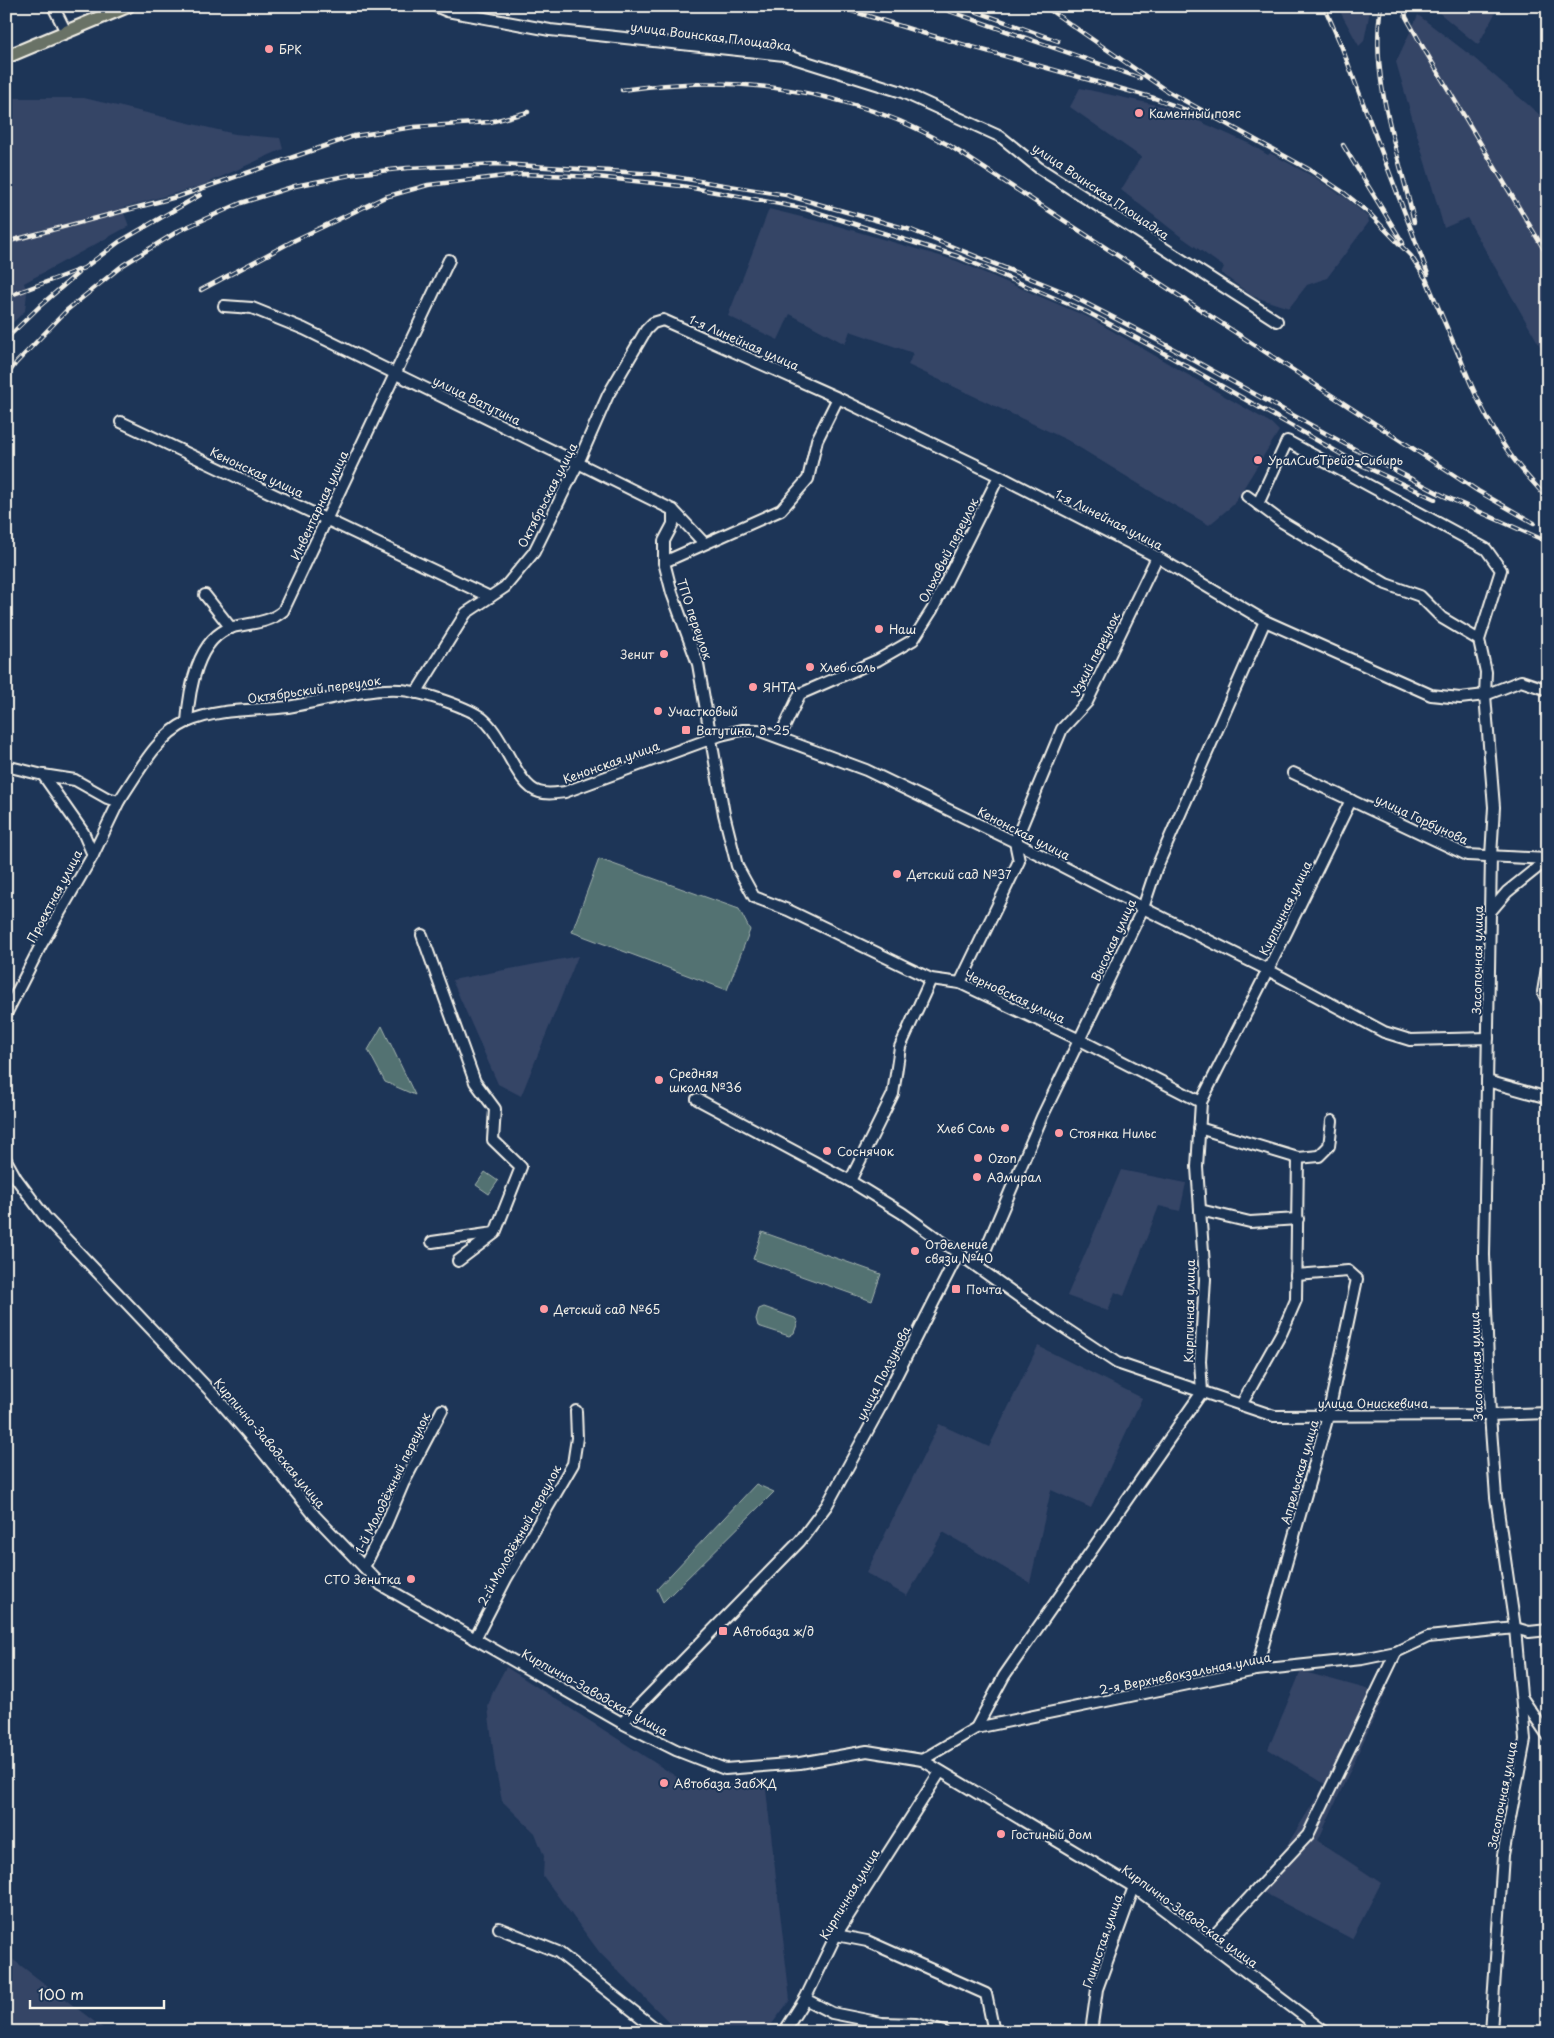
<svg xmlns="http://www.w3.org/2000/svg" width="1554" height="2038" viewBox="0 0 1554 2038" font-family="'Playpen Sans',sans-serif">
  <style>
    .built { fill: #344466 }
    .green { fill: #527272; stroke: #a3b2ad }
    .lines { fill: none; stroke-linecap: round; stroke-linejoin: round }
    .minor-casing { stroke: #f4f1e8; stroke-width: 14 }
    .major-casing { stroke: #f4f1e8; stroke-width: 16 }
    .minor { stroke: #1d3557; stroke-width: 10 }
    .major { stroke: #697266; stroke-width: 12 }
    .rail-casing { stroke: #f4f1e8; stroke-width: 4.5 }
    .rail { stroke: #1d3557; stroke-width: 2.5; stroke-dasharray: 8; stroke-linecap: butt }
    .poi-dot { fill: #ff9aa2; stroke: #1d3557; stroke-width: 2 }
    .labels { text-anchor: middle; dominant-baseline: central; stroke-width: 4; stroke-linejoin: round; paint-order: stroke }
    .street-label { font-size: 12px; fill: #f4f1e8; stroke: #1d3557 }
    .poi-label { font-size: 12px; fill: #f4f1e8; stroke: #1d3557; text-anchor: start }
  </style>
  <rect width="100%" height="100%" fill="#1d3557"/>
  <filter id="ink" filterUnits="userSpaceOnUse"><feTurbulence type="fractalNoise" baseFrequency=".02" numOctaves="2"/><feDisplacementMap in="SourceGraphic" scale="10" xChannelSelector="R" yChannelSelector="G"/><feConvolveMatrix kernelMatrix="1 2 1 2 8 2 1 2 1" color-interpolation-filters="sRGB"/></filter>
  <g filter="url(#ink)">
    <!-- built -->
    <g class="built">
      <polygon points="1337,6 1371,6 1364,41 1359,46"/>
      <polygon points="1431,6 1499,6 1478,45"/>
      <polygon points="1418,15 1474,58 1548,122 1548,360 1467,218 1444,228 1396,62"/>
      <polygon points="1080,88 1170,108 1250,144 1268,155 1270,153 1314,177 1347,199 1368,217 1369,222 1327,278 1307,285 1289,308 1252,296 1221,273 1224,267 1180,236 1121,190 1141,157 1070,107"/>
      <polygon points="6,98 84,98 235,134 280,138 283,149 201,186 122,208 129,226 24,283 27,293 25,311 6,329 6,128 13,125 6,111"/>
      <polygon points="769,209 838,226 957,261 1090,318 1271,423 1279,431 1233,505 1209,525 1160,497 1067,440 908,365 913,353 850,331 845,344 790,314 778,340 728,316"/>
      <polygon points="578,956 521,1096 498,1084 452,980"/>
      <polygon points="1121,1170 1186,1183 1180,1211 1159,1206 1124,1296 1115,1292 1108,1311 1067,1296"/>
      <polygon points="1038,1346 1142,1398 1091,1508 1051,1490 1030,1583 943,1532 907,1596 866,1573 939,1424 989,1447"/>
      <polygon points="506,1667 694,1788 765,1781 790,2000 766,2032 679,2032 600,1953 543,1876 544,1856 535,1833 502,1801 495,1766 488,1707 493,1691"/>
      <polygon points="1301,1671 1385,1694 1318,1841 1381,1883 1352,1939 1259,1890 1325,1784 1268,1749"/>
      <polygon points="6,1955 7,1955 108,2032 6,2032"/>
    </g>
    <!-- green -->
    <g class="green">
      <polygon points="599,859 739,909 750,930 727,990 572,932"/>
      <polygon points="382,1026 415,1095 385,1082 368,1050"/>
      <polygon points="485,1172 498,1181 489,1194 476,1185"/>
      <polygon points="762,1232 881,1274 872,1301 753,1259"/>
      <polygon points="764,1307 795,1318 798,1322 794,1333 789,1336 758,1326 756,1319 759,1309"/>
      <polygon points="756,1484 774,1492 663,1602 657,1589"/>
    </g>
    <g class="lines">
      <!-- minor casing -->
      <g class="minor-casing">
        <g id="minor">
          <polyline points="53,6 66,32"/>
          <polyline points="435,6 447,11 550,30 784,55 902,92 1001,137 1039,168 1277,321"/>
          <polyline points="224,306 252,308 304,329 578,463 673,510 704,543"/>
          <polyline points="838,398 817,440 808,479 781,510 664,562 672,593 698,664 724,814 737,866 754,897 788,910 931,979 960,983 1080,1040 1201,1102"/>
          <polyline points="121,422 490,597"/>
          <polyline points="1247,496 1282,522 1386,584 1420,596 1442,618 1479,640"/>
          <polyline points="1258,504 1287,441 1486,549 1501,570 1479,640 1486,672 1485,695 1494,807 1491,856 1484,1255 1490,1415 1496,1497 1515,1628 1525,1740 1503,1855 1491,2032"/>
          <polyline points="664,562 664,541 673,524 673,510"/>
          <polyline points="205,595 231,628"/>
          <polyline points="416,693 466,613 505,587 534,552 578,463 608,395 646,330 653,323 663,320 838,398 999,476 1157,557 1265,621 1431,695 1460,698 1485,695 1521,681 1548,690"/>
          <path d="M 187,722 C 189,691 197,637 233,627 C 251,623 269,623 283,611 L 449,260"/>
          <polyline points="780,736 800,694 878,660 913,640 932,610 999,476"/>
          <polyline points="6,766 43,775 83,832 93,855 41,945 6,1014"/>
          <polyline points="1293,773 1467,855 1548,859"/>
          <polyline points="43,775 75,780 107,798 119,801 93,855"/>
          <path d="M 119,801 C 137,775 157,735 187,722 C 218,708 255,711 288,707 C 325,701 363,688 400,690 C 419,691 464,706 479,716 C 503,731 516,786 539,792 C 547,795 557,793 565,792 L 721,735 L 742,730 L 758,730 L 866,770 L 1015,842 L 1143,908 L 1268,970 L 1384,1032 L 1410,1040 L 1488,1038"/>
          <polyline points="1490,912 1507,892 1548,859"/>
          <polyline points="422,935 475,1082 495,1109 493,1140 521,1167 495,1233 458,1261"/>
          <polyline points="1548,962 1543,992 1548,1002"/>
          <polyline points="960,983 1019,861 1015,842 1062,729 1087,702 1157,557"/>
          <polyline points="1487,1081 1548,1098"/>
          <polyline points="697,1099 850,1181 902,1213 1036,1309 1117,1363 1274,1416 1490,1415 1548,1413"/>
          <polyline points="1199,1128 1298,1158 1319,1156 1329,1146 1332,1121"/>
          <polyline points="6,1160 16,1178 45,1217 215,1396 255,1442 315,1516 381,1585 622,1723 676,1750 725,1769 800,1763 867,1751 922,1760 1134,1887 1325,2032"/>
          <polyline points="850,1181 893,1094 900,1047 931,979"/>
          <polyline points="1200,1210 1250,1222 1298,1219"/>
          <polyline points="432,1242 494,1233"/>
          <polyline points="978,1267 1042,1117 1143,908 1156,869 1265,621"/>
          <polyline points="1241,1405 1282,1332 1296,1300 1298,1158"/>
          <polyline points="364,1567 386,1524 403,1484 442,1410"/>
          <polyline points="475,1639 506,1579 573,1464 577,1438 576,1411"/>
          <polyline points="1256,1670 1328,1416 1357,1279 1348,1271 1296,1275"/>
          <polyline points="1522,1698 1548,1736"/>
          <polyline points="622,1723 800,1541 827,1505 880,1408 958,1254"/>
          <polyline points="976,1728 1004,1676 1202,1392 1200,1361 1205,1279 1197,1167 1201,1102 1268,970 1351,800"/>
          <polyline points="922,1760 976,1728 1256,1670 1362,1659 1396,1652 1428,1637 1515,1628 1529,1632 1548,1630"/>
          <polyline points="499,1928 558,1952 660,2032"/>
          <polyline points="836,1935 867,1941 986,1994 994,2032"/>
          <polyline points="1207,1943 1308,1835 1396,1652"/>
          <polyline points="805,1999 832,2013 882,2023 916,2024 944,2032"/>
          <polyline points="784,2032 805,1999 836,1935 940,1772"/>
          <polyline points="1091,2032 1097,1989 1134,1887"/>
        </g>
      </g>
      <!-- major casing -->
      <g class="major-casing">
        <polyline id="major" points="6,57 128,6"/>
      </g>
      <!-- minor -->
      <use href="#minor" class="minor"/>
      <!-- major -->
      <use href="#major" class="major"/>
      <!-- rail casing -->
      <g class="rail-casing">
        <g id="rail">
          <polyline points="836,6 926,34 1154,98 1192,112"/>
          <polyline points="935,6 1140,78"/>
          <polyline points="961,6 1058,41"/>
          <polyline points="1044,6 1167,91 1310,170 1343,192 1369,213 1411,256 1426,279 1459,356"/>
          <polyline points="1324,6 1341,45 1428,274"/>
          <path d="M 1381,6 C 1369,79 1399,152 1414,222"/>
          <polyline points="1404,6 1406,17 1424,49 1548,256"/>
          <path d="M 622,90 C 714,76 804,84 892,118 C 911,125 929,135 947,144 L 1478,491 L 1534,523"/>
          <polyline points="1343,145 1403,243"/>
          <polyline points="6,242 180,196 354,136 414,127 490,122 528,112"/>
          <polyline points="201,290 295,240 385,197 428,185 523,174 597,177 681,186 738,196 806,209 957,256 1087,312 1153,347 1355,462 1435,499"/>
          <polyline points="6,297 84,268 119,242 200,195"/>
          <polyline points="6,339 41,305 78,273"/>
          <path d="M 1457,349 C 1471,388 1490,428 1515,461 C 1525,474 1537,487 1548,499"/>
          <polyline points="6,377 16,363 67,310 123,265 180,230 241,203 295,186 355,174 407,168 500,164 656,174 786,195 911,230 1064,292 1159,341 1345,444 1444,496 1548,542"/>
        </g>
      </g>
      <!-- rail -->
      <use href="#rail" class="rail"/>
    </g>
  </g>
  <!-- markers -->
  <g class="poi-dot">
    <circle cx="269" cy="49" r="5"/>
    <circle cx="1139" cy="113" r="5"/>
    <circle cx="1258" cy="460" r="5"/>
    <circle cx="879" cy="629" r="5"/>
    <circle cx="664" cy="654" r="5"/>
    <circle cx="810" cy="667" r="5"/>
    <circle cx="753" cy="687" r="5"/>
    <circle cx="658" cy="711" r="5"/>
    <rect x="681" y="725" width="10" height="10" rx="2.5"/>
    <circle cx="897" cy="874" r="5"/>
    <circle cx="659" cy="1080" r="5"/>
    <circle cx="1005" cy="1128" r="5"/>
    <circle cx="1059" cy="1133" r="5"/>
    <circle cx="827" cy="1151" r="5"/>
    <circle cx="978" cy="1158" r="5"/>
    <circle cx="977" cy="1177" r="5"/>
    <circle cx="915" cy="1251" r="5"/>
    <rect x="951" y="1284" width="10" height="10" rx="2.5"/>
    <circle cx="544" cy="1309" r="5"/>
    <circle cx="411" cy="1579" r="5"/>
    <rect x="718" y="1626" width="10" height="10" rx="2.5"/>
    <circle cx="664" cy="1783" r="5"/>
    <circle cx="1001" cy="1834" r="5"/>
  </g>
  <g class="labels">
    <!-- street labels -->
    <g class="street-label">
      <text transform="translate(711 36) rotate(7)">улица Воинская Площадка</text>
      <text transform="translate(1101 191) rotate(34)">улица Воинская Площадка</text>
      <text transform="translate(744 342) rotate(24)">1-я Линейная улица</text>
      <text transform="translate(477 400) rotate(26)">улица Ватутина</text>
      <text transform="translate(257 472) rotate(25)">Кенонская улица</text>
      <text transform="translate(547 495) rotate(-63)">Октябрьская улица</text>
      <text transform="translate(319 505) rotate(-65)">Инвентарная улица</text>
      <text transform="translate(1109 519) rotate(27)">1-я Линейная улица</text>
      <text transform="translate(948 550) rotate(-63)">Ольховый переулок</text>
      <text transform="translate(695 619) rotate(71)">ТПО переулок</text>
      <text transform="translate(1095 654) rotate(-63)">Узкий переулок</text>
      <text transform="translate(314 689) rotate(-8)">Октябрьский переулок</text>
      <text transform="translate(611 762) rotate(-20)">Кенонская улица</text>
      <text transform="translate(1422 819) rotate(25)">улица Горбунова</text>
      <text transform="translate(1024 833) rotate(27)">Кенонская улица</text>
      <text transform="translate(54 896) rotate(-62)">Проектная улица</text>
      <text transform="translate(1285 908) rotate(-64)">Кирпичная улица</text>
      <text transform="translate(1113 940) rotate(-65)">Высокая улица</text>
      <text transform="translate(1477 960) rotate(-89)">Засопочная улица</text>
      <text transform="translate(1015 996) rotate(25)">Черновская улица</text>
      <text transform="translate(1189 1311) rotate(-89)">Кирпичная улица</text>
      <text transform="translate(1476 1366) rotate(-92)">Засопочная улица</text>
      <text transform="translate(883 1373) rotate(-63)">улица Ползунова</text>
      <text x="1373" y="1403">улица Онискевича</text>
      <text transform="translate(270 1443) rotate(50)">Кирпично-Заводская улица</text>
      <text transform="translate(1299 1472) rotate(-74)">Апрельская улица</text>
      <text transform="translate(392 1483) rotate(-64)">1-й Молодёжный переулок</text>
      <text transform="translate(519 1535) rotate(-61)">2-й Молодёжный переулок</text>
      <text transform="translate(1185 1673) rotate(-11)">2-я Верхневокзальная улица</text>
      <text transform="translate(595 1692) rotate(29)">Кирпично-Заводская улица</text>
      <text transform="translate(1502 1795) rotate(-79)">Засопочная улица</text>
      <text transform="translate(849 1894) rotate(-59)">Кирпичная улица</text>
      <text transform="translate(1190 1916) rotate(36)">Кирпично-Заводская улица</text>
      <text transform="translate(1102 1941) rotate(-71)">Глинистая улица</text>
    </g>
    <!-- poi labels -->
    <g class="poi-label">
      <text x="279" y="49">БРК</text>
      <text x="1149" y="113">Каменный пояс</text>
      <text x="1268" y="460">УралСибТрейд-Сибирь</text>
      <text x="889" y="629">Наш</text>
      <text x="654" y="654" text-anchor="end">Зенит</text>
      <text x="820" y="667">Хлеб соль</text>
      <text x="763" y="687">ЯНТА</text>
      <text x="668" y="711">Участковый</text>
      <text x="696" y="730">Ватутина, д. 25</text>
      <text x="907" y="874">Детский сад №37</text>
      <text x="669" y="1073">Средняя<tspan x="669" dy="14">школа №36</tspan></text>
      <text x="995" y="1128" text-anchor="end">Хлеб Соль</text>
      <text x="1069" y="1133">Стоянка Нильс</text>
      <text x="837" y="1151">Соснячок</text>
      <text x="988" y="1158">Ozon</text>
      <text x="987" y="1177">Адмирал</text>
      <text x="925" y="1244">Отделение<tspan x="925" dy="14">связи №40</tspan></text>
      <text x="966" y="1289">Почта</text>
      <text x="554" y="1309">Детский сад №65</text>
      <text x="401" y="1579" text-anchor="end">СТО Зенитка</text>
      <text x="733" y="1631">Автобаза ж/д</text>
      <text x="674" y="1783">Автобаза ЗабЖД</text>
      <text x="1011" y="1834">Гостиный дом</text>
    </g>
  </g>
  <!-- margin -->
  <rect width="1554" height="2038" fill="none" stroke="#1d3557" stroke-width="25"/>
  <rect x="12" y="12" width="1529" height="2013" fill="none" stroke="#f4f1e8" stroke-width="2" filter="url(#ink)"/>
  <!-- scale -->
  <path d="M30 2000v8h134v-8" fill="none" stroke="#f4f1e8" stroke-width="2.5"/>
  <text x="38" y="2000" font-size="15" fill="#f4f1e8" stroke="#1d3557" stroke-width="4" paint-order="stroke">100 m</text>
</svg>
